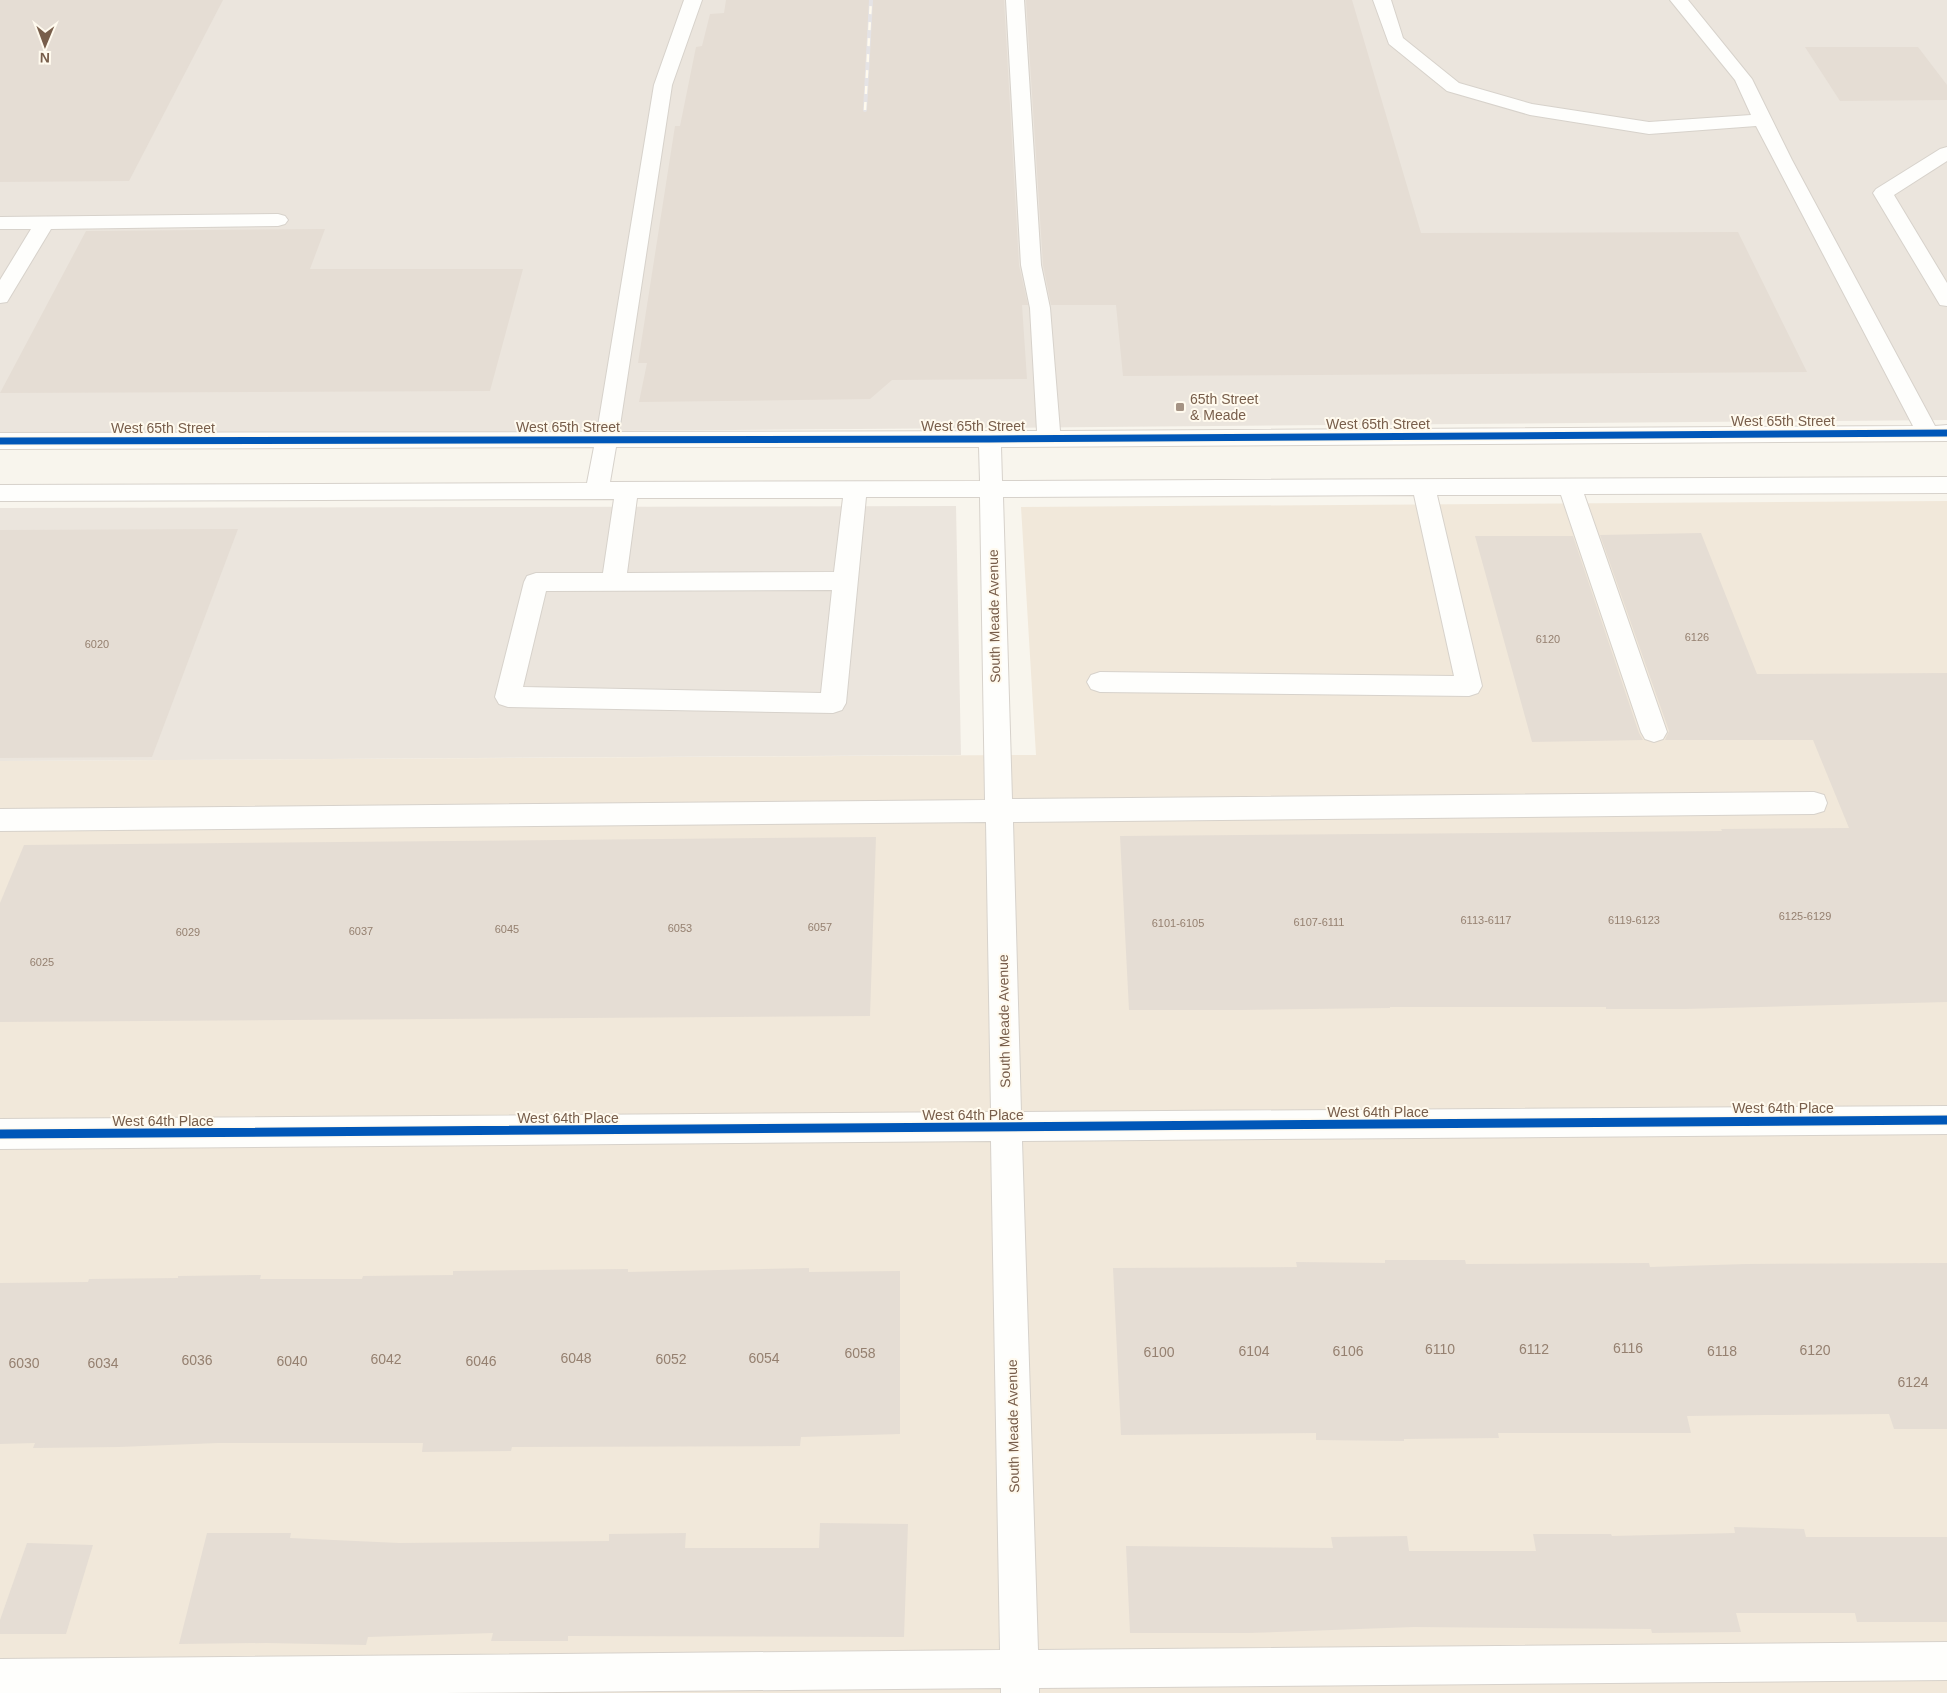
<svg xmlns="http://www.w3.org/2000/svg" width="1947" height="1693" viewBox="0 0 1947 1693" font-family="Helvetica,sans-serif">
  <style>
    .residential { fill: #f1e8da }
    .industrial { fill: #ebe5dd }
    .building { fill: #e5ddd4 }
    .lines { fill: none; stroke-linecap: round; stroke-linejoin: round }
    .minor-casing { stroke: #d7d2cb; stroke-width: 2 }
    .minor { fill: #fefefc; fill-rule: evenodd }
    .rail-casing { stroke: #e5e3e5; stroke-width: 4 }
    .rail { stroke: #fffaee; stroke-width: 2.5; stroke-dasharray: 8; stroke-linecap: butt }
    .cycleway-far1-casing { stroke: #fffaee; stroke-width: 10 }
    .cycleway-casing { stroke: #fffaee; stroke-width: 12 }
    .cycleway-far1 { stroke: #0057b8; stroke-width: 7 }
    .cycleway { stroke: #0057b8; stroke-width: 9 }
    .poi-dot { fill: #a59384; stroke: #fffaee; stroke-width: 2 }
    .labels { text-anchor: middle; dominant-baseline: central; stroke-width: 4; stroke-linejoin: round; paint-order: stroke }
    .number-label { font-size: 11px; fill: #958070 }
    .poi-label { font-size: 14px; fill: #785e4b; stroke: #fffaee; text-anchor: start }
    .street-label { font-size: 14px; fill: #785e4b; stroke: #fffaee }
    .near-number-label { font-size: 14px; fill: #958070 }
  </style>
  <rect width="100%" height="100%" fill="#f8f5ed"/>
  <!-- residential -->
  <polygon class="residential" points="1947,501 1947,1693 0,1693 0,761 1036,755 1021,507"/>
  <!-- industrial -->
  <g class="industrial">
    <polygon points="0,0 1947,0 1947,420 0,436"/>
    <polygon points="956,506 961,755 0,761 0,508"/>
  </g>
  <!-- building -->
  <g class="building">
    <polygon points="0,0 223,0 129,181 0,182"/>
    <polygon points="726,0 1004,0 1019,265 1028,305 1022,305 1027,379 892,380 870,399 639,402 647,363 638,363 675,126 680,126 696,47 702,46 710,14 724,13"/>
    <polygon points="1026,0 1352,0 1421,233 1738,232 1807,372 1123,376 1116,305 1051,305 1043,265"/>
    <polygon points="1805,47 1918,47 1947,85 1947,100 1840,101"/>
    <polygon points="325,229 310,269 523,269 490,391 0,393 86,231"/>
    <polygon points="238,529 152,757 0,758 0,530"/>
    <polygon points="1701,533 1757,674 1947,673 1947,1002 1685,1009 1606,1009 1606,1007 1390,1007 1390,1008 1241,1010 1129,1010 1120,836 1722,831 1721,829 1849,828 1813,740 1665,740 1669,731 1600,535"/>
    <polygon points="1475,536 1573,536 1639,733 1643,740 1532,742"/>
    <polygon points="876,837 870,1016 0,1022 0,903 24,845"/>
    <polygon points="1385,1260 1465,1260 1466,1264 1649,1263 1650,1267 1746,1264 1947,1263 1947,1429 1894,1429 1889,1414 1765,1415 1687,1416 1691,1433 1498,1433 1499,1438 1404,1439 1404,1441 1316,1440 1316,1433 1121,1435 1113,1268 1297,1267 1296,1262 1385,1263"/>
    <polygon points="809,1268 809,1272 900,1271 900,1434 801,1437 800,1446 512,1447 511,1451 422,1452 423,1443 218,1443 119,1447 33,1448 35,1443 0,1444 0,1283 88,1282 89,1279 178,1278 178,1276 261,1275 260,1279 362,1279 363,1276 453,1275 453,1271 628,1269 628,1272"/>
    <polygon points="820,1523 908,1524 904,1637 568,1636 568,1641 491,1641 493,1633 368,1637 366,1645 266,1643 179,1644 207,1533 291,1533 290,1538 399,1543 609,1541 609,1534 686,1533 685,1548 819,1548"/>
    <polygon points="1734,1527 1804,1529 1806,1537 1947,1537 1947,1622 1857,1622 1855,1613 1736,1613 1741,1632 1652,1633 1651,1629 1414,1627 1248,1633 1130,1633 1126,1546 1333,1548 1331,1537 1407,1536 1409,1551 1536,1551 1533,1534 1611,1534 1612,1536 1735,1533"/>
    <polygon points="27,1543 93,1545 66,1634 0,1634 0,1620"/>
  </g>
  <g class="lines">
    <!-- minor casing -->
    <g class="minor-casing">
      <g id="minor">
        <path d="M 684,0 L 702,0 L 672,85 L 619,432 L 1037,431 L 1030,308 L 1021,265 L 1006,0 L 1024,0 L 1041,265 L 1050,308 L 1060,431 L 1913,426 L 1756,126 L 1649,134 L 1530,115 L 1447,91 L 1389,44 L 1373,0 L 1391,0 L 1403,38 L 1459,83 L 1532,104 L 1649,122 L 1751,115 L 1735,80 L 1670,0 L 1688,0 L 1752,79 L 1792,160 L 1935,426 L 1947,425 L 1947,441 L 1001,447 L 1002,481 L 1947,477 L 1947,493 L 1584,494 L 1667,732 L 1663,739 L 1654,742 L 1645,739 L 1641,732 L 1561,495 L 1437,495 L 1482,686 L 1478,693 L 1469,696 L 1100,692 L 1091,689 L 1087,682 L 1091,675 L 1100,672 L 1454,676 L 1414,495 L 1003,497 L 1012,799 L 1814,792 L 1824,795 L 1827,803 L 1824,811 L 1814,814 L 1013,822 L 1021,1112 L 1947,1106 L 1947,1134 L 1022,1141 L 1038,1650 L 1947,1642 L 1947,1680 L 1039,1688 L 1039,1693 L 1001,1693 L 1001,1688 L 443,1693 L 0,1693 L 0,1659 L 1000,1650 L 991,1141 L 0,1149 L 0,1119 L 991,1112 L 986,822 L 0,831 L 0,809 L 985,800 L 980,497 L 866,497 L 846,703 L 842,710 L 833,713 L 508,707 L 499,704 L 495,697 L 524,582 L 527,576 L 536,573 L 603,573 L 614,499 L 0,501 L 0,485 L 587,483 L 594,447 L 0,449 L 0,433 L 597,432 L 654,85 ZM 616,447 L 979,447 L 980,481 L 610,482 ZM 637,498 L 843,498 L 834,572 L 627,573 ZM 832,590 L 821,693 L 523,687 L 546,591 Z"/>
        <polygon points="1947,147 1947,161 1894,195 1947,283 1947,306 1940,305 1937,300 1873,193 1876,189 1940,149"/>
        <polygon points="278,214 285,216 288,220 285,224 278,226 51,229 7,302 0,303 0,280 31,229 0,229 0,217"/>
      </g>
    </g>
    <!-- minor -->
    <use href="#minor" class="minor"/>
    <!-- rail casing -->
    <g class="rail-casing">
      <polyline id="rail" points="865,110 871,0"/>
    </g>
    <!-- rail -->
    <use href="#rail" class="rail"/>
    <!-- cycleway-far1 casing -->
    <g class="cycleway-far1-casing">
      <polyline id="cycleway-far1" points="0,441 990,439 1947,433"/>
    </g>
    <!-- cycleway casing -->
    <g class="cycleway-casing">
      <polyline id="cycleway" points="0,1134 1947,1120"/>
    </g>
    <!-- cycleway-far1 -->
    <use href="#cycleway-far1" class="cycleway-far1"/>
    <!-- cycleway -->
    <use href="#cycleway" class="cycleway"/>
  </g>
  <!-- markers -->
  <rect class="poi-dot" x="1175" y="402" width="10" height="10" rx="2.5"/>
  <g class="labels">
    <!-- number labels -->
    <g class="number-label">
      <text x="1697" y="637">6126</text>
      <text x="1548" y="639">6120</text>
      <text x="97" y="644">6020</text>
      <text x="1805" y="916">6125-6129</text>
      <text x="1486" y="920">6113-6117</text>
      <text x="1634" y="920">6119-6123</text>
      <text x="1319" y="922">6107-6111</text>
      <text x="1178" y="923">6101-6105</text>
      <text x="820" y="927">6057</text>
      <text x="680" y="928">6053</text>
      <text x="507" y="929">6045</text>
      <text x="361" y="931">6037</text>
      <text x="188" y="932">6029</text>
      <text x="42" y="962">6025</text>
    </g>
    <!-- poi labels -->
    <g class="poi-label">
      <text x="1190" y="399">65th Street<tspan x="1190" dy="16">&amp; Meade</tspan></text>
    </g>
    <!-- street labels -->
    <g class="street-label">
      <text x="1783" y="421">West 65th Street</text>
      <text x="1378" y="424">West 65th Street</text>
      <text x="973" y="426">West 65th Street</text>
      <text x="568" y="427">West 65th Street</text>
      <text x="163" y="428">West 65th Street</text>
      <text transform="translate(994 616) rotate(-91)">South Meade Avenue</text>
      <text transform="translate(1004 1021) rotate(-91)">South Meade Avenue</text>
      <text x="1783" y="1108">West 64th Place</text>
      <text x="1378" y="1112">West 64th Place</text>
      <text x="973" y="1115">West 64th Place</text>
      <text x="568" y="1118">West 64th Place</text>
      <text x="163" y="1121">West 64th Place</text>
      <text transform="translate(1013 1426) rotate(-91)">South Meade Avenue</text>
    </g>
    <!-- near-number labels -->
    <g class="near-number-label">
      <text x="1628" y="1348">6116</text>
      <text x="1440" y="1349">6110</text>
      <text x="1534" y="1349">6112</text>
      <text x="1815" y="1350">6120</text>
      <text x="1254" y="1351">6104</text>
      <text x="1348" y="1351">6106</text>
      <text x="1722" y="1351">6118</text>
      <text x="1159" y="1352">6100</text>
      <text x="860" y="1353">6058</text>
      <text x="576" y="1358">6048</text>
      <text x="764" y="1358">6054</text>
      <text x="386" y="1359">6042</text>
      <text x="671" y="1359">6052</text>
      <text x="197" y="1360">6036</text>
      <text x="292" y="1361">6040</text>
      <text x="481" y="1361">6046</text>
      <text x="24" y="1363">6030</text>
      <text x="103" y="1363">6034</text>
      <text x="1913" y="1382">6124</text>
    </g>
  </g>
  <!-- north arrow -->
  <g transform="translate(45 45) rotate(181)" stroke="#fffaee" stroke-width="4" paint-order="stroke">
  <path d="M0-4L9 19L0 12L-9 19Z" fill="#785e4b"/>
  <text y="-8" font-size="14" font-weight="bold" text-anchor="middle" fill="#785e4b">N</text>
  </g>
</svg>
